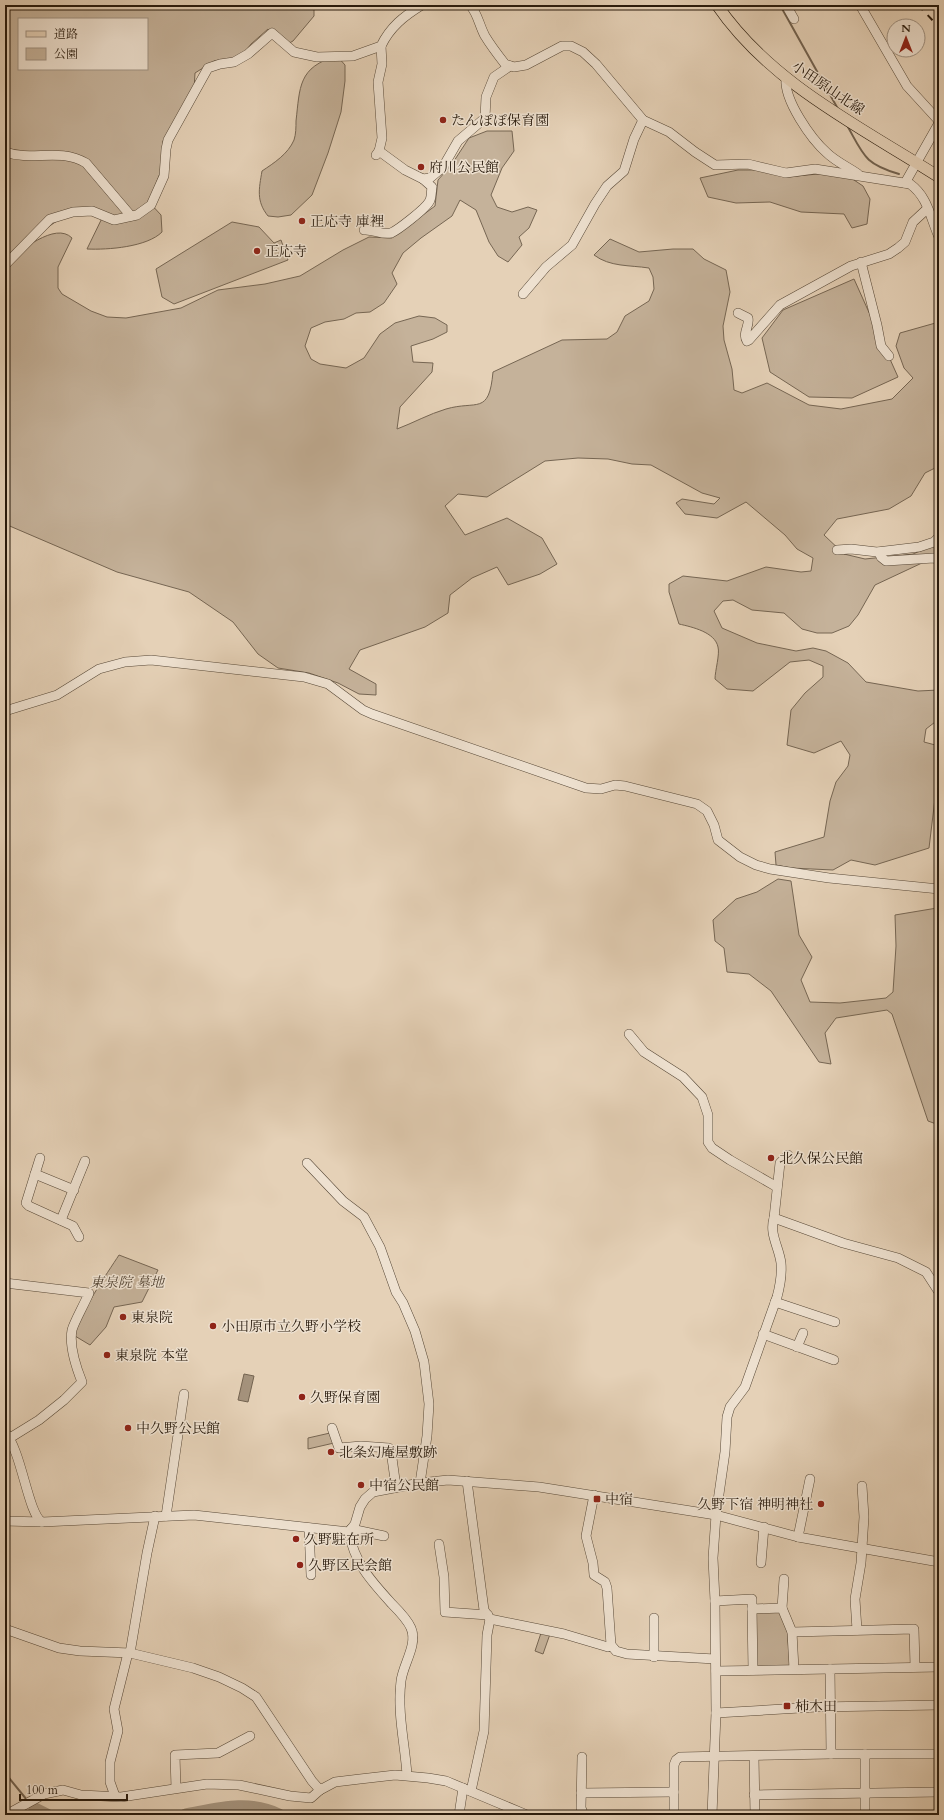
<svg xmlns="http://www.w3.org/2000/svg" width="944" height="1820" viewBox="0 0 944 1820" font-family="Cardo,'Noto Serif JP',serif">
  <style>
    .green { fill: #c5b29a; stroke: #766653; fill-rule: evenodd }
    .water { fill: #a5937d; stroke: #736350 }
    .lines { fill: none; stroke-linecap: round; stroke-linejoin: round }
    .stream { stroke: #736350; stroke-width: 2 }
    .river { stroke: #a5937d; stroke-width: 13 }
    .minor-casing { stroke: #574837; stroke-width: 10 }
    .major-casing { stroke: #281a0c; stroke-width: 12 }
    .minor { stroke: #eee1d0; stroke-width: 9 }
    .major { stroke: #e5d1b7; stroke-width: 11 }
    .rail { stroke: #281a0c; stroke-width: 2; stroke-dasharray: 7 7; stroke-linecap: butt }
    .poi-dot { fill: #8f2418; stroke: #eee1d0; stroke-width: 1.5 }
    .labels { text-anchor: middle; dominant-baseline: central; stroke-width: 3; stroke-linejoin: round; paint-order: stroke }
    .street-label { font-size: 14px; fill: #281a0c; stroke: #eee1d0 }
    .poi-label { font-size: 14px; fill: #281a0c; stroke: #eee1d0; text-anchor: start }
    .park-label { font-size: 14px; font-style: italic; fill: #574837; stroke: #eee1d0 }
  </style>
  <rect width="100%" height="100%" fill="#e5d1b7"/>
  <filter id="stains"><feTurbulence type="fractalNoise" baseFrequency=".005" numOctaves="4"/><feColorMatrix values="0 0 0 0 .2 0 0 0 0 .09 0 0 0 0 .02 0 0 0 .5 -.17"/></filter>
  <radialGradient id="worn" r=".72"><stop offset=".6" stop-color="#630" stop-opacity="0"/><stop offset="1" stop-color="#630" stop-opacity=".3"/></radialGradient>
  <!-- green -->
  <g class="green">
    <path d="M 5,5 L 314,5 L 314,16 L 293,41 L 284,46 L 268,29 L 251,44 L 241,57 L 214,61 L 195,73 L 194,90 L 163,141 L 162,168 L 149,202 L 161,215 L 162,232 C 147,247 108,250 87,249 L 105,212 L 64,216 L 5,257 ZM 19,19 L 147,19 L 147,69 L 19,69 Z"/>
    <path d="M 337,56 L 345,65 L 345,81 L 341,112 L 328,153 L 312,195 L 291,215 L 278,217 L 268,216 C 256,201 259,189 262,171 C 274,163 288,154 294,140 C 296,134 296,127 296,121 C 300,87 298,67 337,56 Z"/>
    <path d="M 487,131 L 512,131 L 514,151 L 502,168 L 491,195 L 497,207 L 512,212 L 528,207 L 537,210 L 529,228 L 519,237 L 522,245 L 508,262 L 498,256 L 489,242 L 476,210 L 460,200 L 452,216 L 421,238 L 403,253 L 392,273 L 397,284 L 384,303 L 370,312 L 356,313 L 344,319 L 325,322 L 311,328 L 305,346 L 311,359 L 320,364 L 346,368 L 364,358 L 380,334 L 395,323 L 419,316 L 435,318 L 447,325 L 447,332 L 433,339 L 411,346 L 413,362 L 433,363 L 432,372 L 400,407 L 397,429 C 413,423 429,414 446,409 C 477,400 489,416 493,372 L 562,340 L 607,339 L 617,332 L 625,316 L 649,301 L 654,289 L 653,277 L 649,268 C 629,265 610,267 594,255 L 610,239 L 639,252 L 673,249 L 693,249 L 704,259 L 726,270 L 730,292 L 723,326 L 724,340 L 732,369 L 734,390 L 742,393 L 767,383 L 809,405 L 841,409 L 892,399 L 913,378 L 904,368 L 896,346 L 900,333 L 939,322 L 939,470 L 935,468 L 925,473 L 911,496 L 889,509 L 837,519 L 824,535 L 844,554 L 865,559 L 913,554 L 939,543 L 939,555 L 875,585 L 858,615 L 849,626 L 832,633 L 817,633 L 802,629 L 784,613 L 752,610 L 733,600 L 723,601 L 714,611 L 722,628 L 757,643 L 796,651 L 813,648 L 826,651 L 848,663 L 866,682 L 918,691 L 939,690 L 939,719 L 926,729 L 924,742 L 939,746 L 939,782 L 937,782 L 929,848 L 875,865 L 851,860 L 833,870 L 791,868 L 776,865 L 775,852 L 824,837 L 830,801 L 836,782 L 848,766 L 850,755 L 841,741 L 814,753 L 787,745 L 791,710 L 805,693 L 823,677 L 823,666 L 809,660 L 790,662 L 753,691 L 727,689 L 715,679 C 715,671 720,654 718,647 C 715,632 692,627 679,624 L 669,592 L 669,584 L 683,576 L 727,581 L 766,567 L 801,572 L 811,571 L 813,558 L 797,549 L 785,535 L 746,502 L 717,518 L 685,514 L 676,503 L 682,499 L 714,504 L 720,498 L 702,493 L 651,465 L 632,464 L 608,459 L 578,458 L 545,461 L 487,497 L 458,494 L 445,506 L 465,535 L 507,518 L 542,538 L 557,564 L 540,574 L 508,585 L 497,567 L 472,578 L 450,595 L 448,613 L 425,627 L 360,650 L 349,669 L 376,684 L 376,695 L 359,694 L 338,683 L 309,673 L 278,668 L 258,654 L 233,622 L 189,592 L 117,572 L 5,524 L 5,262 C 20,252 55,221 72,238 L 58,267 L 58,288 L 62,294 L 91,311 L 107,317 L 126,318 L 181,308 L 218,290 L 265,284 L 300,276 L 343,250 L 369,237 L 392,238 L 435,206 L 438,180 L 452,164 L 469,138 Z"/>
    <polygon points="738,170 762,170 787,177 828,173 851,178 863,186 870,199 867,224 852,228 844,214 801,212 770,202 736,203 708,197 700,178"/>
    <polygon points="232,222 259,227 274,243 281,240 288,260 174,304 162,297 156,269"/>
    <polygon points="854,279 898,377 852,398 809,397 770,372 762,338 783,310"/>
    <polygon points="778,879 791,881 799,935 812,957 801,980 810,1002 840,1003 886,998 893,992 896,946 895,915 937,908 939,893 939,1125 928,1121 892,1014 887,1010 836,1018 825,1033 831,1064 819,1062 771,991 749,974 727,972 724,948 715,941 713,920 736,899 757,892"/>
    <path d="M 119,1255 L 158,1270 L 142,1302 L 114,1307 L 106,1327 L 90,1345 L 75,1336 C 76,1318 108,1272 119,1255 Z"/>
    <polygon points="330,1433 334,1443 308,1449 308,1438"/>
    <polygon points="756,1611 786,1613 790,1666 756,1667"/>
    <polygon points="541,1633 550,1634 543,1654 535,1651"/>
  </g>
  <!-- water -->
  <polygon class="water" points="244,1374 254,1376 248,1402 238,1400"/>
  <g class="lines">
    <!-- stream -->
    <g class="stream">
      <polyline points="780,5 838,109"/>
      <path d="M 848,127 C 864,156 865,164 899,174"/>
      <polyline points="5,1773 27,1800"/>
      <polyline points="22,1815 35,1809 31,1805"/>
    </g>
    <!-- river -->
    <g class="river">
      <polyline points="35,1809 47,1815"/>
      <path d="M 186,1815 C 218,1809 248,1800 279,1815"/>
    </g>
    <!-- minor casing -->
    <g class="minor-casing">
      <g id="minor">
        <path d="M 470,5 C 478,14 479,25 485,36 C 491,46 498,55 505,64 L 514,67 L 526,65 L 562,46 L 571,46 L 583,52 L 596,64 L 643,120 L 669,132 L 695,152 L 715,165 L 748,164 L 786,173 L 815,169 L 910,184 C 928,197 930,217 939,237"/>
        <polyline points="786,5 794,19"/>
        <polyline points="860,5 907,86 939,121"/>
        <path d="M 786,79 C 784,100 811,139 827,153 C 835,161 848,167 858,174"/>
        <polyline points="379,151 405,170 423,179 430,178 443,167 458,141 485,118 486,97 494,77 510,66"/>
        <path d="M 5,152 C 33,162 58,147 86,163 L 131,216"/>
        <polyline points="376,155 379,151 382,138 378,82 382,64 381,46"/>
        <polyline points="905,183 939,123"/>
        <path d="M 364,230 C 373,229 381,235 391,233 C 398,230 425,209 429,202 C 432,198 431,191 432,187 L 423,179"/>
        <polyline points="861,262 877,325 881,346 889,356"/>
        <path d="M 5,265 L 50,219 L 73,212 L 92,211 L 114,220 L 137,215 L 151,205 L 164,176 L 166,149 L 168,140 L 208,68 L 220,64 L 234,62 L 248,54 L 272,33 L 294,52 L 317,57 L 353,56 L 381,46 C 390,27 404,16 422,5"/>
        <polyline points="523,294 546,267 572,245 595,204 607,186 624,171 634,139 643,120"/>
        <path d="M 738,313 L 748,318 C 750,326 742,333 747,341 L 749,340 L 780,305 L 851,266 L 889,254 L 898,248 L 905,242 L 913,222 L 927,209"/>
        <polyline points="837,550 851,549 877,552 919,547 934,542 939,537"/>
        <polyline points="879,552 881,557 886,561 934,558 939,560"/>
        <polyline points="5,711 57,695 99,669 125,662 151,660 304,677 328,684 363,710 372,714 586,788 601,789 615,785 625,786 697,804 707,811 714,825 718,840 740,857 756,865 770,869 829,878 939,889"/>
        <polyline points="629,1034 644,1052 683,1077 702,1097 708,1115 708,1142 712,1148 730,1160 777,1187"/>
        <polyline points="40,1158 26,1203 29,1206 73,1226 79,1237"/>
        <polyline points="307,1163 343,1201 364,1217 380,1247 396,1292 403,1303 415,1331 424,1362 429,1404 427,1436 420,1483"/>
        <polyline points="35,1174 74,1190"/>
        <polyline points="774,1218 780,1163 788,1155"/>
        <polyline points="61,1220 85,1161"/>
        <path d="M 5,1283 L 89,1293 C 85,1303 74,1322 72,1330 C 69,1346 76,1367 82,1382 L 64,1400 L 39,1420 L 5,1441"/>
        <polyline points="775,1302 835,1322"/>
        <polyline points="763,1334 834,1360"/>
        <polyline points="797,1347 803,1333"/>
        <polyline points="332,1428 339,1448 361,1446 389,1448 391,1451 396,1487"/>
        <path d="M 5,1432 C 22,1452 28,1514 42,1522 L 194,1515 L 349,1532 L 355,1524 L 360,1507 L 365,1499 L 373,1492 L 420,1483 L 448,1480 L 539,1487 L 716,1515 L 798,1537 L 939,1562"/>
        <polyline points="467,1481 484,1610 490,1619 564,1634 608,1647 611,1645"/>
        <polyline points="594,1495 586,1536 593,1563 594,1575 605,1582 607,1588 611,1645 616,1651 627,1654 715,1659"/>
        <polyline points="166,1516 184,1394"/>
        <polyline points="5,1521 42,1522"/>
        <polyline points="309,1528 311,1575"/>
        <polyline points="351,1529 384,1536"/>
        <path d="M 349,1532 C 354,1563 372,1582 392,1604 C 399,1611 407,1619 411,1628 C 418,1645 403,1664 401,1681 C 397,1713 405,1744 407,1775"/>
        <polyline points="798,1537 810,1479"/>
        <polyline points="439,1544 444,1577 445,1612 488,1615"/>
        <polyline points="761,1563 764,1527"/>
        <polyline points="715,1601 752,1599 752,1609 782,1608 792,1632 794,1669"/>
        <polyline points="782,1608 784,1579"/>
        <polyline points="752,1609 753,1670"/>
        <polyline points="5,1629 59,1648 80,1651 130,1653 193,1668 219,1677 242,1688 256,1697 312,1781 320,1790 335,1782 360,1779 395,1775 428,1778 446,1781 527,1815"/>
        <polyline points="857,1630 855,1599 861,1563 864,1517 862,1486"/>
        <polyline points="792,1632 914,1629 915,1667"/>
        <polyline points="130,1653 147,1553 155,1516"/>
        <polyline points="654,1657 654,1618"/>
        <polyline points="716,1671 830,1669"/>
        <polyline points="716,1713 817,1707 939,1705"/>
        <polyline points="831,1754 830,1669 939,1667"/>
        <polyline points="754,1756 755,1815"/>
        <polyline points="582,1757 581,1808 584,1815"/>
        <polyline points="176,1788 175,1755 218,1753 250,1736"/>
        <polyline points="471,1791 484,1731 487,1635 490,1619"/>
        <polyline points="581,1793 674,1792"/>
        <polyline points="754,1795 939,1792"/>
        <polyline points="115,1796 110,1782 110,1762 118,1731 114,1709 128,1653"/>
        <polyline points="6,1815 44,1794 63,1790 81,1795 121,1797 207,1784 239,1785 290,1796 311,1798 320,1790"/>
        <polyline points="459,1815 463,1788"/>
        <polyline points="674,1815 674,1765 676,1760 680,1757 831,1754 939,1754"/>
        <path d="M 712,1815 L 716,1713 L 715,1601 L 713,1558 L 716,1515 L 725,1452 L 727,1417 L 730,1407 L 745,1387 L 777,1297 C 780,1286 782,1274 781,1263 C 779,1247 769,1234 774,1218 L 843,1243 L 898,1258 L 926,1272 L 939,1292"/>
        <polyline points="865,1815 865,1754"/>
      </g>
    </g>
    <!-- major casing -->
    <g class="major-casing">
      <path id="major" d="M 717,5 C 771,84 861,127 939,177"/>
    </g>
    <!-- minor -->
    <use href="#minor" class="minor"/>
    <!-- major -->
    <use href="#major" class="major"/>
    <!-- rail -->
    <polyline class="rail" points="918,5 939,27"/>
  </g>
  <!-- markers -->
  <g class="poi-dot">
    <circle cx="443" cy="120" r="4"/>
    <circle cx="421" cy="167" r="4"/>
    <circle cx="302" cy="221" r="4"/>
    <circle cx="257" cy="251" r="4"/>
    <circle cx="771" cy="1158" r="4"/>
    <circle cx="123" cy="1317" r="4"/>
    <circle cx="213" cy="1326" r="4"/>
    <circle cx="107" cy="1355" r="4"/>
    <circle cx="302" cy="1397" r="4"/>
    <circle cx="128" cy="1428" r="4"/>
    <circle cx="331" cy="1452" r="4"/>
    <circle cx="361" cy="1485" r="4"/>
    <rect x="593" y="1495" width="8" height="8" rx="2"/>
    <circle cx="821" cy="1504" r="4"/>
    <circle cx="296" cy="1539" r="4"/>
    <circle cx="300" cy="1565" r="4"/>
    <rect x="783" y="1702" width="8" height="8" rx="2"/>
  </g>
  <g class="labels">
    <!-- street labels -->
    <g class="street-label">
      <text transform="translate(828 88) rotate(34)">小田原山北線</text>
    </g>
    <!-- poi labels -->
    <g class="poi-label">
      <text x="451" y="120">たんぽぽ保育園</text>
      <text x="429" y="167">府川公民館</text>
      <text x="310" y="221">正応寺 庫裡</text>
      <text x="265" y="251">正応寺</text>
      <text x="779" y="1158">北久保公民館</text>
      <text x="131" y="1317">東泉院</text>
      <text x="221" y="1326">小田原市立久野小学校</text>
      <text x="115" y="1355">東泉院 本堂</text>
      <text x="310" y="1397">久野保育園</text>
      <text x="136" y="1428">中久野公民館</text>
      <text x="339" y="1452">北条幻庵屋敷跡</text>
      <text x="369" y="1485">中宿公民館</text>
      <text x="605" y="1499">中宿</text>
      <text x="813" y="1504" text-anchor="end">久野下宿 神明神社</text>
      <text x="304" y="1539">久野駐在所</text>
      <text x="308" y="1565">久野区民会館</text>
      <text x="795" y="1706">柿木田</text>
    </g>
    <!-- park labels -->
    <g class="park-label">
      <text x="127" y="1282">東泉院 墓地</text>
    </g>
  </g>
  <!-- margin -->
  <rect width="944" height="1820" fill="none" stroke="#e5d1b7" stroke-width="20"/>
  <rect x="6" y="6" width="932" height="1808" fill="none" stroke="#281a0c" stroke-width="2"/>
  <rect x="10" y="10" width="924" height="1800" fill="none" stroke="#281a0c"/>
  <!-- legend -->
  <rect x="18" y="18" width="130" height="52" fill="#eee1d0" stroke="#9f9182"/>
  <rect x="26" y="31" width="20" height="6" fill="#e5d1b7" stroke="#9f9182"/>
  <text x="54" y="38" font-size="12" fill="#281a0c">道路</text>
  <rect x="26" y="48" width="20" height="12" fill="#c5b29a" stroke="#9f9182"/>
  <text x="54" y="58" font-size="12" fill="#281a0c">公園</text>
  <!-- north arrow -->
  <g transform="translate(906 38)"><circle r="19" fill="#eee1d0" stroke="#9f9182"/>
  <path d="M0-3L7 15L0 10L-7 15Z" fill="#8f2418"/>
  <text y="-6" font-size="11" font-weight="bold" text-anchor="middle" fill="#281a0c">N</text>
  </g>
  <!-- scale -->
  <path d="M20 1794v6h107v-6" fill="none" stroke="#281a0c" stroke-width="2"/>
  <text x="26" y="1794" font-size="12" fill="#281a0c" stroke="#eee1d0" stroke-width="3" paint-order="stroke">100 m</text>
  <rect width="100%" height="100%" filter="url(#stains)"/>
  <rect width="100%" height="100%" fill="url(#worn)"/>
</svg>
